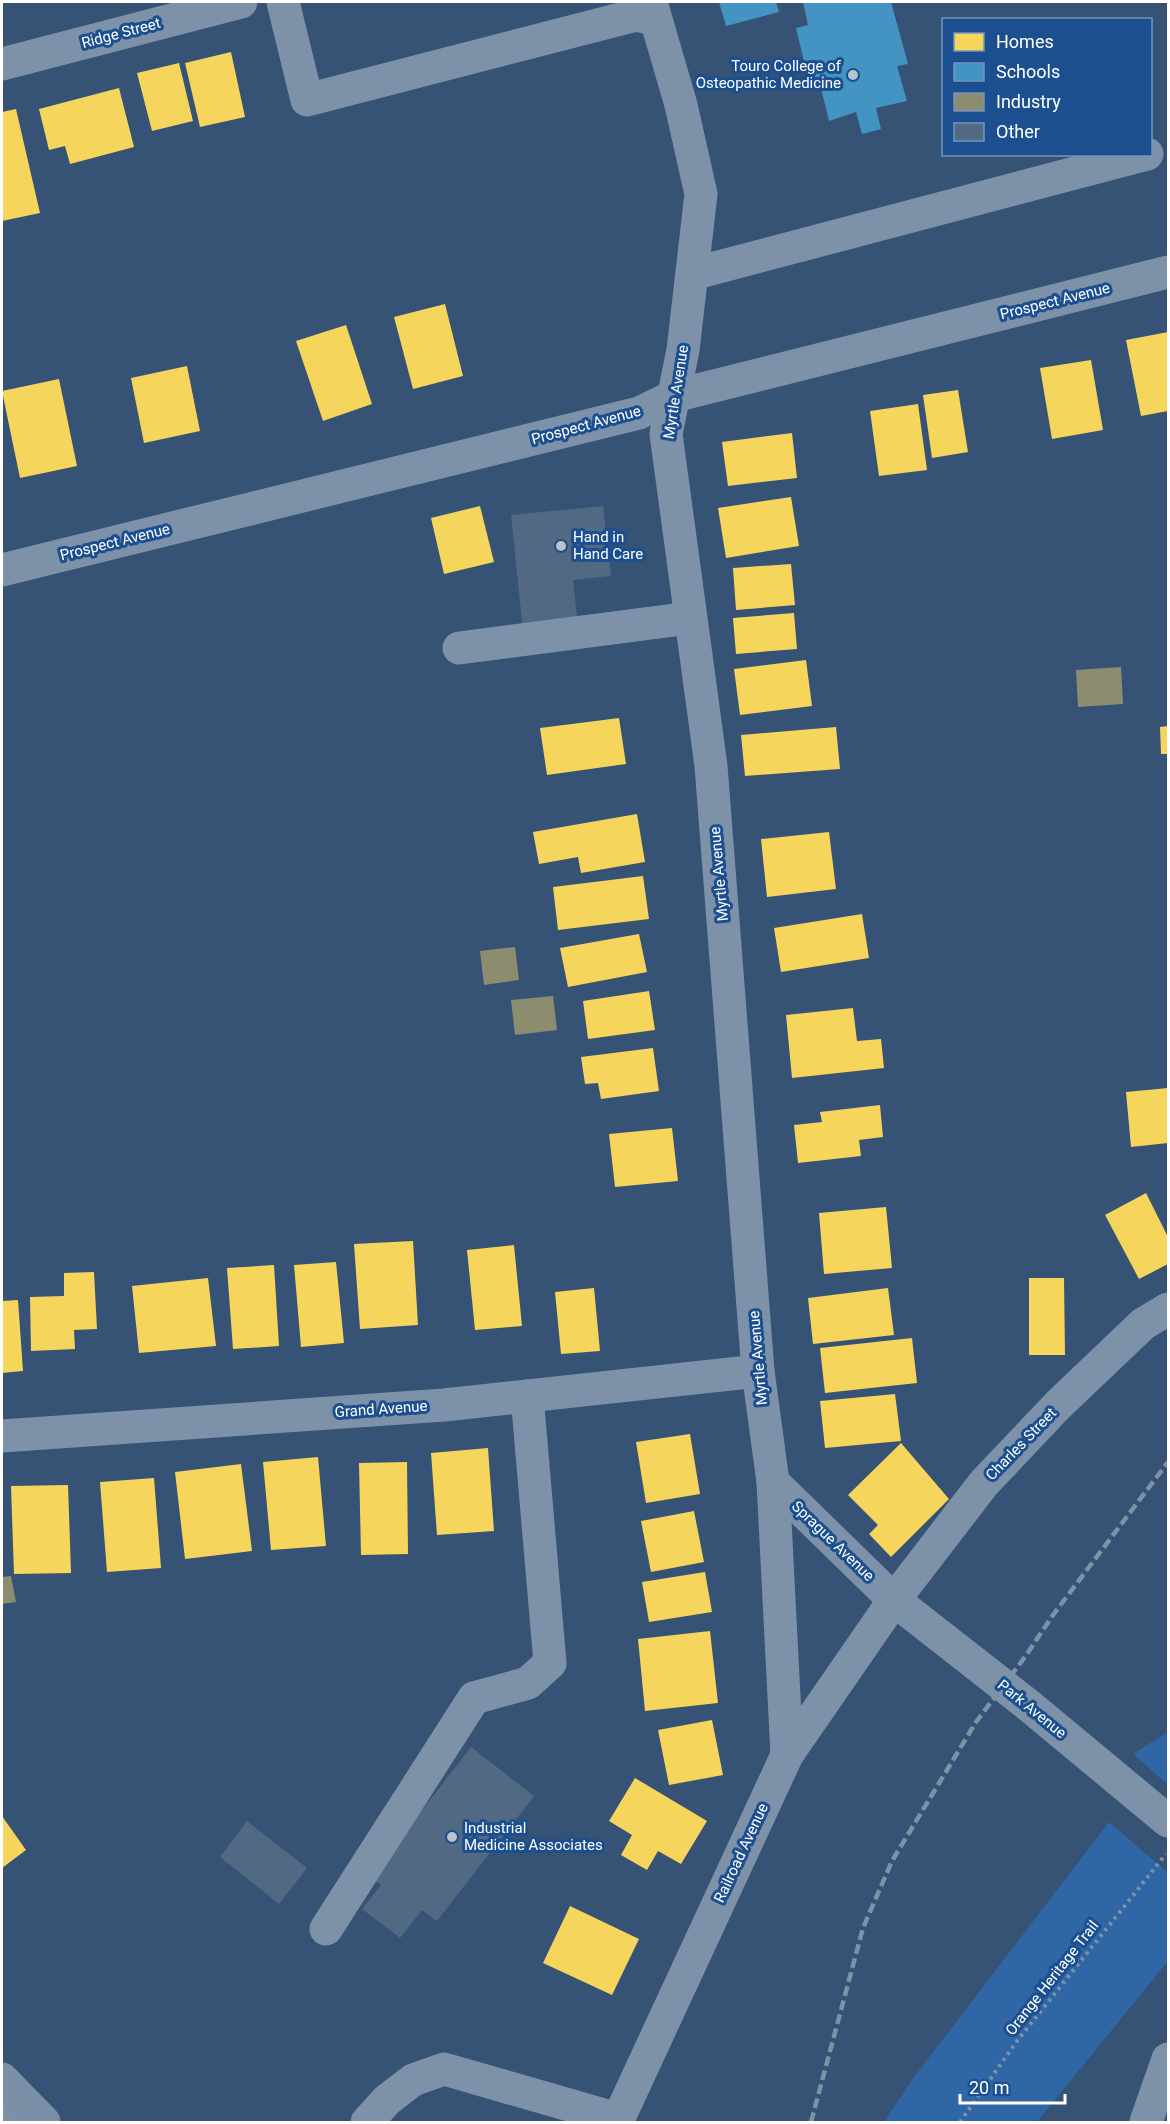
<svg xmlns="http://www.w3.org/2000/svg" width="1170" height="2124" viewBox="0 0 1170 2124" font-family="Roboto,sans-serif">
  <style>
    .green { fill: #2f66a5 }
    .homes { fill: #f6d55c }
    .schools { fill: #4393c3 }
    .industry { fill: #8c8c6e }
    .building { fill: #526984 }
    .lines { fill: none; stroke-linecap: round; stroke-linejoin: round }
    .path { stroke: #7d92a8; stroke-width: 4; stroke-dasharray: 3 4.5; stroke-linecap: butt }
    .minor { stroke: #7d92a8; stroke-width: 33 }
    .major { stroke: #7d8ea7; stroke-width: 33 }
    .rail { stroke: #7e92a7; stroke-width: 4.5; stroke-dasharray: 10 4.5; stroke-linecap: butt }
    .poi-dot { fill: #b9c2ce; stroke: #1b4f8f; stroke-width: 2 }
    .labels { text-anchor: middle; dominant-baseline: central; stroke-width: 6; stroke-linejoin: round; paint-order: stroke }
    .street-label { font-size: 15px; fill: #fff; stroke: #1b4f8f }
    .poi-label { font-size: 15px; fill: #fff; stroke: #1b4f8f; text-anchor: start }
  </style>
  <rect width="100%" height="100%" fill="#365274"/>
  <!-- green -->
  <g class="green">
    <polygon points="1168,1732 1168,1785 1133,1754"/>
    <polygon points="1109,1822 1168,1873 1168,1961 1037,2122 884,2122 914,2077"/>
  </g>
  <!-- homes -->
  <g class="homes">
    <polygon points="231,52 245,117 200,127 185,63"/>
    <polygon points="179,63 193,121 152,131 137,73"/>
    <polygon points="119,88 134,147 70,164 65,146 49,150 39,109"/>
    <polygon points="16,109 40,213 2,221 2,112"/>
    <polygon points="445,304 463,376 413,389 394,317"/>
    <polygon points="346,325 372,404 323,421 296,341"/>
    <polygon points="1168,332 1168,411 1141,416 1126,340"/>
    <polygon points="1091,360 1103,430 1052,439 1040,368"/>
    <polygon points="187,366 200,431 144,443 131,378"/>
    <polygon points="59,379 77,466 20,478 2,391"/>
    <polygon points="958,390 968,452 932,458 923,395"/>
    <polygon points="918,404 927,470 879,476 870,411"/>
    <polygon points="792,433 797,478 728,486 722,442"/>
    <polygon points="791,497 799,546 726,558 718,508"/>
    <polygon points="480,506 494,562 444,574 431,518"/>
    <polygon points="791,564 795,605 736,610 733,568"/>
    <polygon points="794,613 797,649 736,654 733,618"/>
    <polygon points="806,660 812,706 740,715 734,669"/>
    <polygon points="619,718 626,764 547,775 540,728"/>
    <polygon points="1168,726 1168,754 1161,754 1160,727"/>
    <polygon points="836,727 840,769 745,776 741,735"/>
    <polygon points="637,814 645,862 581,873 578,857 539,864 533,832"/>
    <polygon points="829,832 836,889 767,897 761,839"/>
    <polygon points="643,876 649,919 558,930 553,887"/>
    <polygon points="862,914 869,958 781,972 774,928"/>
    <polygon points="639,934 647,972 568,987 560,948"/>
    <polygon points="649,991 655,1030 588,1039 583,1001"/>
    <polygon points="853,1008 857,1041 881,1039 884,1068 792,1078 786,1015"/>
    <polygon points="653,1048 659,1091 601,1099 598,1083 585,1084 581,1057"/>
    <polygon points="1168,1088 1168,1143 1131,1147 1126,1092"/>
    <polygon points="880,1105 883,1137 859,1140 861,1156 798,1163 794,1125 822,1122 820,1112"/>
    <polygon points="672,1128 678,1181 615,1187 609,1134"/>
    <polygon points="1146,1193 1168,1237 1168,1264 1139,1279 1105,1215"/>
    <polygon points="886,1207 892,1268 824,1274 819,1213"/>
    <polygon points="413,1241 418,1325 360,1329 354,1244"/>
    <polygon points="514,1245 522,1326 475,1330 467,1250"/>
    <polygon points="336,1262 344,1343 301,1347 294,1265"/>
    <polygon points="274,1265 279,1346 233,1349 227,1268"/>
    <polygon points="94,1272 97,1329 74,1330 75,1349 31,1351 30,1297 64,1296 64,1273"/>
    <polygon points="208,1278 216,1346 139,1353 132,1286"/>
    <polygon points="1029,1278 1064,1278 1065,1355 1029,1355"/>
    <polygon points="594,1288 600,1351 561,1354 555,1292"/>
    <polygon points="888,1288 894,1335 813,1344 808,1298"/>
    <polygon points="18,1300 23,1371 2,1373 2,1301"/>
    <polygon points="912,1338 917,1383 825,1393 820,1348"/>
    <polygon points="895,1394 901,1441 825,1448 820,1401"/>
    <polygon points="690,1434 700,1494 646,1503 636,1442"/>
    <polygon points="901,1443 949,1499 891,1557 869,1534 878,1525 848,1495"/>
    <polygon points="488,1448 494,1531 437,1535 431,1453"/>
    <polygon points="318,1457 326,1546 271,1550 263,1462"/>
    <polygon points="407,1462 408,1554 361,1555 359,1463"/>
    <polygon points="241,1464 252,1551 185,1559 175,1472"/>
    <polygon points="154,1478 161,1568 107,1572 100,1482"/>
    <polygon points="68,1485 71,1573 14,1574 11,1486"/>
    <polygon points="694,1511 704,1562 651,1572 641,1521"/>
    <polygon points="705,1572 712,1612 649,1622 642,1582"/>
    <polygon points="710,1631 718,1703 645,1711 638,1639"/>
    <polygon points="712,1720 723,1775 669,1785 658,1730"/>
    <polygon points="635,1778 707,1821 681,1864 658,1851 647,1870 621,1855 632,1835 609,1821"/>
    <polygon points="2,1816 26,1850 2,1868"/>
    <polygon points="570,1906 639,1939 612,1995 543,1963"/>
  </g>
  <!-- schools -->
  <g class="schools">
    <polygon points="719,2 776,2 779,12 726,26"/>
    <polygon points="803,2 891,2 908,64 897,66 907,101 876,108 881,129 862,134 856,112 829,121 820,84 810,87 796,28 808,25"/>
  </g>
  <!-- industry -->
  <g class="industry">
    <polygon points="1121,667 1123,704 1078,707 1076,670"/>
    <polygon points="515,947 519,980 484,985 480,951"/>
    <polygon points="553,996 557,1030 515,1035 511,1000"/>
    <polygon points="11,1576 16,1602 2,1604 2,1577"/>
  </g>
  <!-- building -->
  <g class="building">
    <polygon points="603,506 611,576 573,580 578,626 523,631 511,515"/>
    <polygon points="471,1747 534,1796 437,1921 422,1910 400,1938 362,1909 381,1885 370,1877"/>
    <polygon points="247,1821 307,1868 279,1904 220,1857"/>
  </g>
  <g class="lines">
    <!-- path -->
    <polyline class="path" points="960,2122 1017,2041 1166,1854"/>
    <!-- minor -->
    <g class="minor">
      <polyline points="283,2 307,100 636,15 655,19"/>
      <polyline points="651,2 681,105 701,194 683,350 666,434 711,766 758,1371 773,1482 787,1755"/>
      <polyline points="2,64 241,2"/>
      <polyline points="692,274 1147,154"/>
      <polyline points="2,570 639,413 674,396 1168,272"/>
      <polyline points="459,648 690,618"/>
      <polyline points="2,1436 444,1405 758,1371"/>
      <polyline points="773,1482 894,1600 1027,1704 1168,1821"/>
      <polyline points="326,1929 474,1698 528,1683 550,1663 527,1396"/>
      <polyline points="2,2111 32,2111"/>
      <polyline points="367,2122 387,2100 413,2080 444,2069 618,2119"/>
      <polyline points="617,2122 787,1755 894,1600 984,1483 1058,1405 1143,1324 1168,1309"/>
      <polyline points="1146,2122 1168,2059"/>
    </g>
    <!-- major -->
    <polyline class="major" points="2,2079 44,2122"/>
    <!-- rail -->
    <polyline class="rail" points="811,2122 863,1928 892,1861 976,1722 1025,1657 1053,1615 1168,1462"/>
  </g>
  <!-- markers -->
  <g class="poi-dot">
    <circle cx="853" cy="75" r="6"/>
    <circle cx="561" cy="546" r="6"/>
    <circle cx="452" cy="1837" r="6"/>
  </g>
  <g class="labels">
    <!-- street labels -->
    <g class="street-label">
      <text transform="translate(121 33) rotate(-15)">Ridge Street</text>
      <text transform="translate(1055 301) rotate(-14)">Prospect Avenue</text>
      <text transform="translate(676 392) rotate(-81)">Myrtle Avenue</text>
      <text transform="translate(586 425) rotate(-15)">Prospect Avenue</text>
      <text transform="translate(115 542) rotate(-14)">Prospect Avenue</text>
      <text transform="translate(719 874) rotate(-95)">Myrtle Avenue</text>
      <text transform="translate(758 1358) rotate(-95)">Myrtle Avenue</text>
      <text transform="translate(381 1409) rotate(-4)">Grand Avenue</text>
      <text transform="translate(1021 1444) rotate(-46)">Charles Street</text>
      <text transform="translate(833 1541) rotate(44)">Sprague Avenue</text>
      <text transform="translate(1032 1709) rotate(39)">Park Avenue</text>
      <text transform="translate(741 1853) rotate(-65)">Railroad Avenue</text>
      <text transform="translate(1052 1978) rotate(-52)">Orange Heritage Trail</text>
    </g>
    <!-- poi labels -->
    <g class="poi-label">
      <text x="841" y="66" text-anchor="end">Touro College of<tspan x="841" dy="17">Osteopathic Medicine</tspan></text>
      <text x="573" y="537">Hand in<tspan x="573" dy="17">Hand Care</tspan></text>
      <text x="464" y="1828">Industrial<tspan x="464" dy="17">Medicine Associates</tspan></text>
    </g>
  </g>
  <!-- border -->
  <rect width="1170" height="2124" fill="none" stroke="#ffffff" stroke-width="6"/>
  <!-- legend -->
  <rect x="942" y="18" width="210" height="138" fill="#1b4f8f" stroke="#7695bc" stroke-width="1.5"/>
  <rect x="954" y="33" width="30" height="18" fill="#f6d55c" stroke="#7695bc" stroke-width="1.5"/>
  <text x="996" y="48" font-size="18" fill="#ffffff">Homes</text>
  <rect x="954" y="63" width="30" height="18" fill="#4393c3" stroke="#7695bc" stroke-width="1.5"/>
  <text x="996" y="78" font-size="18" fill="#ffffff">Schools</text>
  <rect x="954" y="93" width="30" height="18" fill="#8c8c6e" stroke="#7695bc" stroke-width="1.5"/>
  <text x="996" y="108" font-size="18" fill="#ffffff">Industry</text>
  <rect x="954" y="123" width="30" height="18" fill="#526984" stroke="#7695bc" stroke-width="1.5"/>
  <text x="996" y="138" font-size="18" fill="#ffffff">Other</text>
  <!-- scale -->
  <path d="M960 2094v9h105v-9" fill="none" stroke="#ffffff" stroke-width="3"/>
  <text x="969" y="2094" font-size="18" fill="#ffffff" stroke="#1b4f8f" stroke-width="4.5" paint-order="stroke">20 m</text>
</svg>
